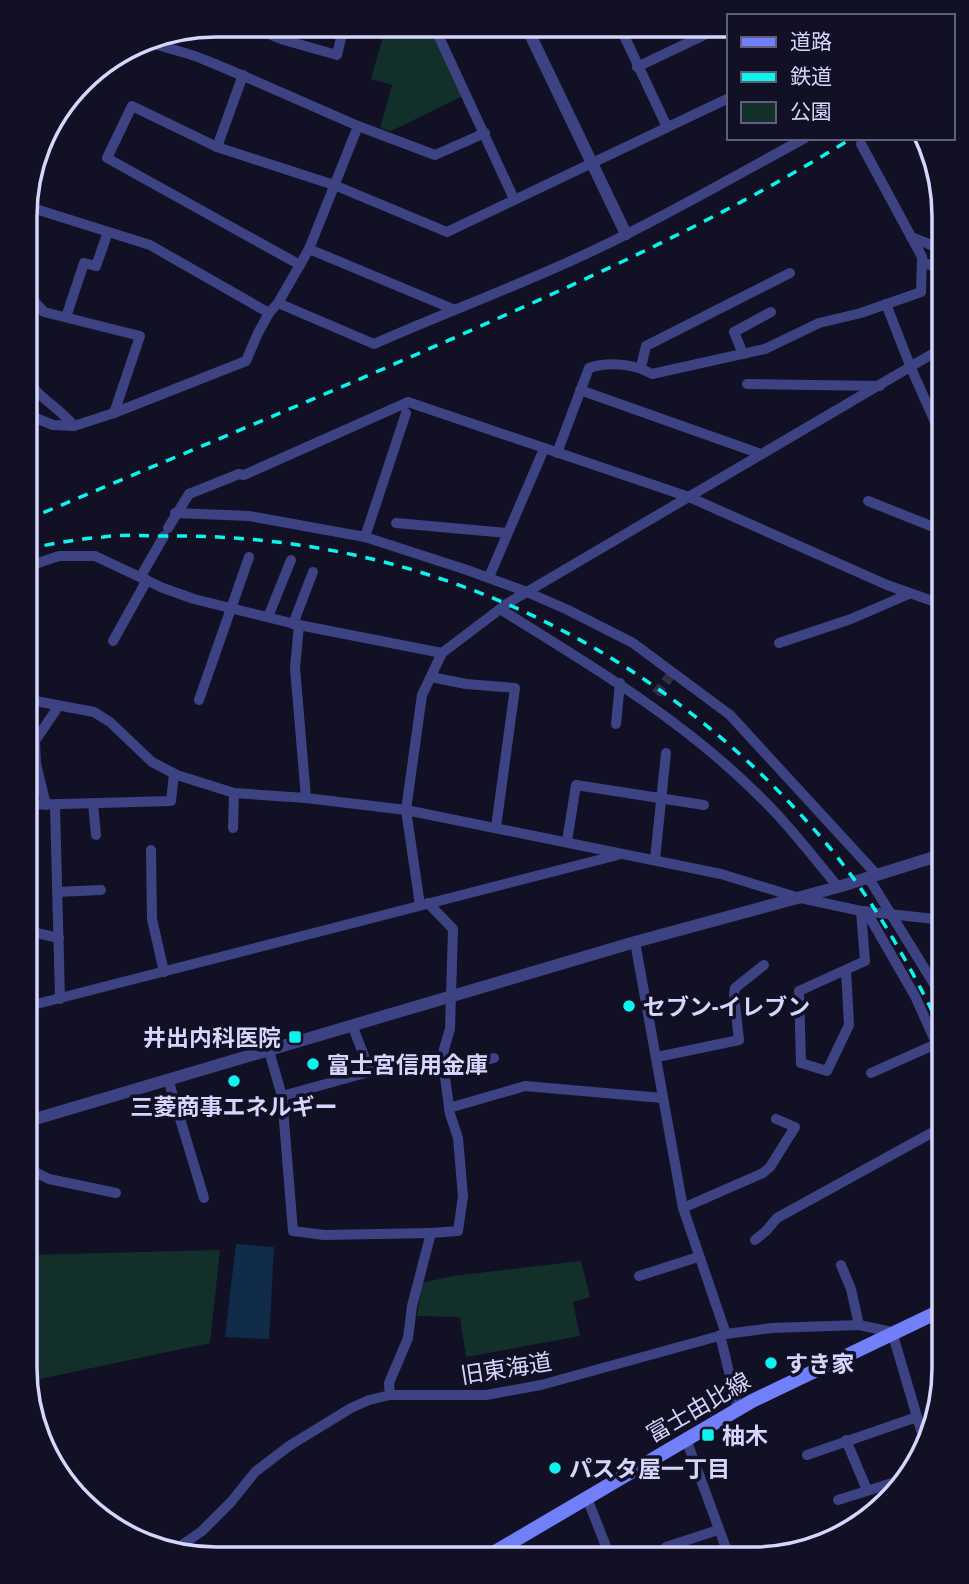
<svg xmlns="http://www.w3.org/2000/svg" width="969" height="1584" viewBox="0 0 969 1584" font-family="'Archivo Narrow','Noto Sans JP',sans-serif">
  <style>
    .green { fill: #132f2a }
    .water { fill: #102c48 }
    .lines { fill: none; stroke-linecap: round; stroke-linejoin: round }
    .minor-tunnel { stroke: #2f2e45; stroke-width: 10; stroke-dasharray: 10 5; stroke-linecap: butt }
    .minor { stroke: #3d4382; stroke-width: 10 }
    .tertiary { stroke: #3d4382; stroke-width: 12 }
    .secondary { stroke: #717ff9; stroke-width: 14 }
    .rail { stroke: #0bf4ee; stroke-width: 3.5; stroke-dasharray: 10 9; stroke-linecap: butt }
    .poi-dot { fill: #0bf4ee; stroke: #111025; stroke-width: 2.5 }
    .labels { text-anchor: middle; dominant-baseline: central; stroke-width: 7; stroke-linejoin: round; paint-order: stroke }
    .poi-label { font-size: 23px; font-weight: bold; fill: #d6d6fd; stroke: #111025; text-anchor: start }
    .street-label { font-size: 23px; fill: #d6d6fd; stroke: #111025 }
    .rim { fill: none; stroke: #d6d6fd; stroke-width: 3.5 }
  </style>
  <rect width="100%" height="100%" fill="#111025"/>
  <!-- green -->
  <g class="green">
    <polygon points="386,26 429,26 463,96 391,131 380,128 392,85 371,79"/>
    <polygon points="220,1250 210,1343 40,1379 28,1386 25,1368 25,1255"/>
    <polygon points="581,1261 590,1297 573,1302 580,1336 466,1357 460,1317 417,1316 422,1283 453,1276"/>
  </g>
  <!-- water -->
  <polygon class="water" points="236,1244 274,1247 269,1339 225,1337"/>
  <g class="lines">
    <!-- minor-tunnel -->
    <polyline class="minor-tunnel" points="656,694 674,671"/>
    <!-- minor -->
    <g class="minor">
      <polyline points="246,25 284,40 337,55 344,25"/>
      <polyline points="434,26 514,199"/>
      <polyline points="620,27 667,127"/>
      <path d="M 144,39 C 163,49 185,51 205,60 C 257,81 307,104 358,126"/>
      <polyline points="637,67 719,28"/>
      <polyline points="217,147 243,75"/>
      <polyline points="26,206 150,245 269,313"/>
      <polyline points="911,237 944,250"/>
      <polyline points="309,249 453,309"/>
      <polyline points="922,262 944,270"/>
      <polyline points="300,265 107,158 132,106 217,147 334,185 447,232 729,98"/>
      <polyline points="26,300 33,300 44,312 140,336 114,413"/>
      <path d="M 278,303 L 374,344 C 458,307 545,276 627,234 C 687,204 746,170 805,138"/>
      <polyline points="886,304 911,368 944,442"/>
      <polyline points="66,317 84,263 96,266 108,232"/>
      <polyline points="743,354 734,332 771,312"/>
      <polyline points="641,367 646,346 790,273"/>
      <path d="M 26,378 C 38,398 60,408 74,426 L 114,413 L 246,361 L 258,333 L 269,313 L 278,303 L 309,249 L 358,126 L 435,155 L 485,133"/>
      <polyline points="747,384 880,386"/>
      <polyline points="580,390 761,454"/>
      <polyline points="26,414 53,425 74,426"/>
      <path d="M 557,453 L 589,368 C 608,361 635,364 652,374 L 765,349 L 819,323 L 861,313 L 921,292 L 922,257 L 861,144"/>
      <polyline points="868,501 931,526 944,522"/>
      <polyline points="175,513 249,516 365,537 467,570 527,592 568,610 633,643 730,715 877,875"/>
      <polyline points="396,523 507,533"/>
      <polyline points="168,528 189,494 239,474 244,475 408,402 689,497 887,585 944,605"/>
      <polyline points="365,537 406,413"/>
      <polyline points="26,570 29,566 59,556 95,556 163,588 194,599 299,625 442,653"/>
      <polyline points="141,576 164,536"/>
      <polyline points="489,577 544,449"/>
      <path d="M 500,609 C 588,664 679,717 754,791 C 785,820 811,854 838,887"/>
      <polyline points="268,617 291,560"/>
      <polyline points="293,624 313,572"/>
      <polyline points="299,625 295,668 306,798"/>
      <polyline points="113,641 147,580"/>
      <polyline points="779,643 851,619 909,594"/>
      <polyline points="431,677 466,684 515,688 496,827"/>
      <polyline points="25,699 94,712 110,722 152,762 177,775 234,793 306,798 406,810 721,874 796,897 861,911 944,920"/>
      <polyline points="199,700 249,557"/>
      <polyline points="616,724 620,683"/>
      <polyline points="93,804 96,835"/>
      <polyline points="25,805 171,801 174,774"/>
      <polyline points="46,805 36,764 35,741 58,707"/>
      <polyline points="55,806 60,999"/>
      <polyline points="233,828 234,793"/>
      <polyline points="567,841 576,785 704,805"/>
      <polyline points="151,850 152,919 164,972"/>
      <polyline points="655,859 666,753"/>
      <polyline points="868,877 944,1000"/>
      <polyline points="57,892 101,890"/>
      <polyline points="420,905 406,810 422,695 442,653 508,603 944,347"/>
      <polyline points="866,911 915,996 944,1061"/>
      <polyline points="32,932 59,938"/>
      <polyline points="635,942 683,1208 726,1334"/>
      <polyline points="846,970 849,1025 827,1071 801,1063 799,991 865,961 861,911"/>
      <polyline points="25,1007 618,855"/>
      <polyline points="353,1027 370,1072"/>
      <polyline points="269,1051 282,1096 293,1231 324,1235 431,1233"/>
      <polyline points="657,1057 739,1040 734,995 735,988 764,965"/>
      <polyline points="444,1070 494,1058"/>
      <polyline points="871,1073 936,1044"/>
      <polyline points="168,1079 204,1198"/>
      <polyline points="282,1096 427,1056"/>
      <polyline points="449,1108 525,1086 662,1098"/>
      <polyline points="25,1167 49,1179 116,1193"/>
      <polyline points="683,1208 763,1173 770,1167 795,1127 776,1119"/>
      <polyline points="755,1240 766,1231 777,1218 944,1126"/>
      <polyline points="841,1265 851,1289 859,1325"/>
      <polyline points="639,1276 698,1257"/>
      <polyline points="720,1335 738,1409"/>
      <polyline points="390,1395 389,1383 408,1338 412,1306 431,1233 458,1231 463,1196 458,1138 450,1114 444,1070 444,1049 450,1029 453,929 428,903"/>
      <polyline points="686,1439 730,1559"/>
      <polyline points="846,1440 867,1490"/>
      <polyline points="807,1455 917,1417"/>
      <polyline points="587,1498 609,1554 598,1559"/>
      <polyline points="838,1500 908,1478"/>
      <polyline points="666,1547 718,1530"/>
      <polyline points="173,1551 202,1531 231,1502 255,1472 289,1446 351,1408 369,1400 390,1395 486,1395 541,1385 726,1334 772,1328 859,1325 892,1332 923,1437"/>
    </g>
    <!-- tertiary -->
    <g class="tertiary">
      <polyline points="526,26 626,234"/>
      <polyline points="921,138 936,173"/>
      <polyline points="25,1122 635,942 838,887 944,854"/>
    </g>
    <!-- secondary -->
    <polyline class="secondary" points="483,1559 752,1401 944,1309"/>
    <!-- rail -->
    <g class="rail">
      <path d="M 26,520 C 175,457 326,395 474,329 C 603,272 732,213 852,138"/>
      <path d="M 26,549 C 51,544 77,539 103,537 C 124,534 145,536 165,536 C 427,533 663,648 830,848 C 877,905 912,969 944,1035"/>
    </g>
  </g>
  <!-- markers -->
  <g class="poi-dot">
    <circle cx="629" cy="1006" r="7"/>
    <rect x="288" y="1030" width="14" height="14" rx="3.5"/>
    <circle cx="313" cy="1064" r="7"/>
    <circle cx="234" cy="1081" r="7"/>
    <circle cx="771" cy="1363" r="7"/>
    <rect x="701" y="1428" width="14" height="14" rx="3.5"/>
    <circle cx="555" cy="1468" r="7"/>
  </g>
  <g class="labels">
    <!-- poi labels -->
    <g class="poi-label">
      <text x="643" y="1006">セブン-イレブン</text>
      <text x="281" y="1037" text-anchor="end">井出内科医院</text>
      <text x="327" y="1064">富士宮信用金庫</text>
      <text x="234" y="1106" text-anchor="middle">三菱商事エネルギー</text>
      <text x="785" y="1363">すき家</text>
      <text x="722" y="1435">柚木</text>
      <text x="569" y="1468">パスタ屋一丁目</text>
    </g>
    <!-- street labels -->
    <g class="street-label">
      <text transform="translate(506 1368) rotate(-9)">旧東海道</text>
      <text transform="translate(698 1407) rotate(-30)">富士由比線</text>
    </g>
  </g>
  <!-- crop -->
  <path d="M0 0H969V1584H0ZM216 37H753A179 179 0 0 1 932 216V1368A179 179 0 0 1 753 1547H216A179 179 0 0 1 37 1368V216A179 179 0 0 1 216 37Z" fill="#111025" fill-rule="evenodd"/>
  <path class="rim" d="M216 37H753A179 179 0 0 1 932 216V1368A179 179 0 0 1 753 1547H216A179 179 0 0 1 37 1368V216A179 179 0 0 1 216 37Z"/>
  <!-- legend -->
  <rect x="727" y="14" width="228" height="126" fill="#111025" stroke="#605f7b" stroke-width="2"/>
  <rect x="741" y="37" width="35" height="10" fill="#717ff9" stroke="#605f7b" stroke-width="2"/>
  <text x="790" y="49" font-size="21" fill="#d6d6fd">道路</text>
  <rect x="741" y="72" width="35" height="10" fill="#0bf4ee" stroke="#605f7b" stroke-width="2"/>
  <text x="790" y="84" font-size="21" fill="#d6d6fd">鉄道</text>
  <rect x="741" y="102" width="35" height="21" fill="#132f2a" stroke="#605f7b" stroke-width="2"/>
  <text x="790" y="119" font-size="21" fill="#d6d6fd">公園</text>
</svg>
